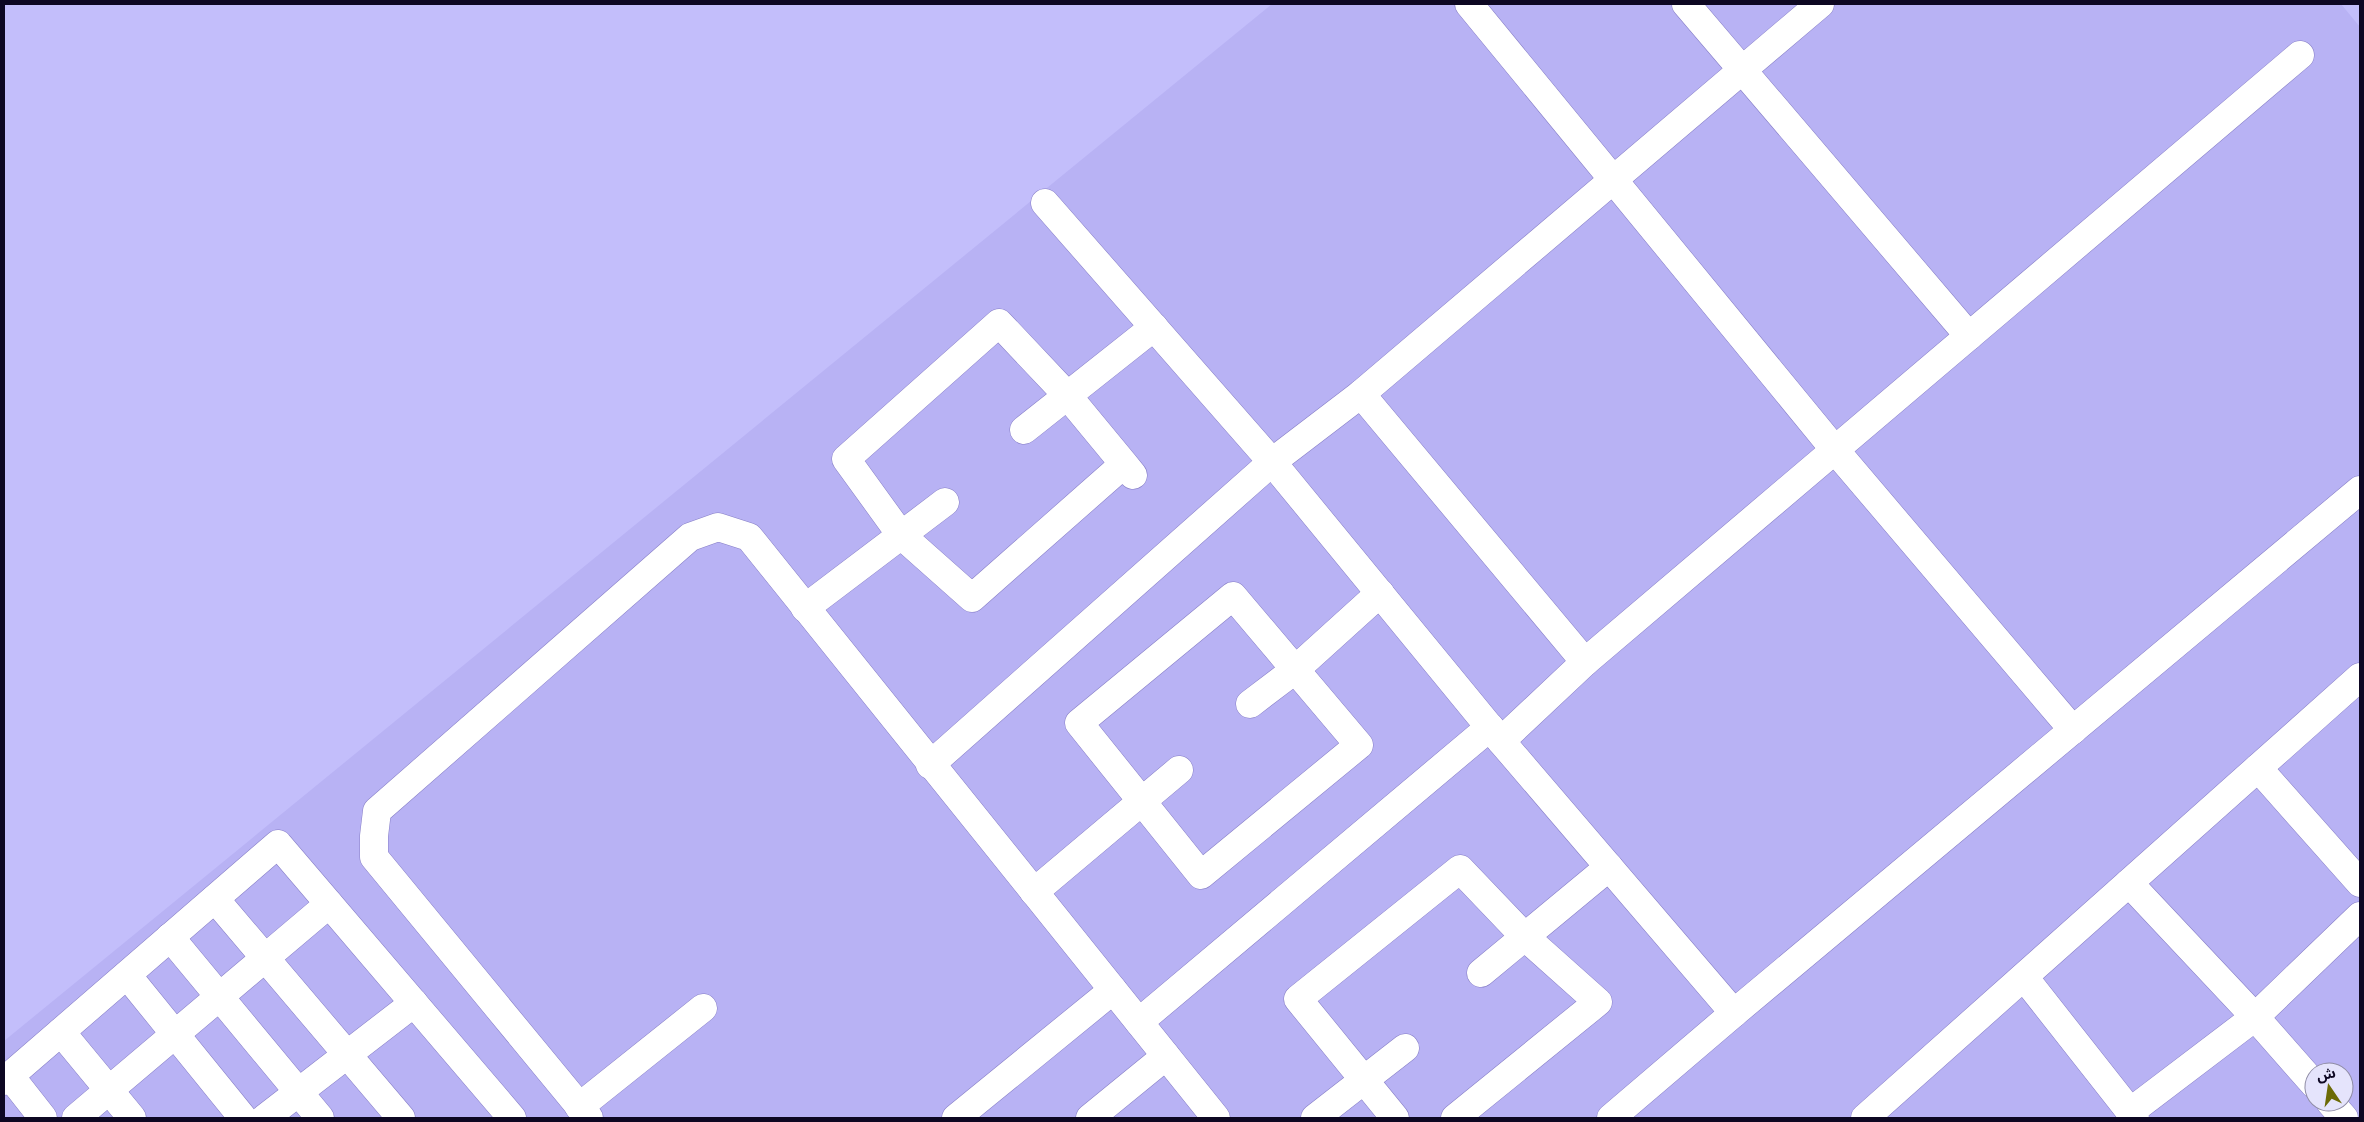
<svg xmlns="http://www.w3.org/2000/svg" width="2364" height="1122" viewBox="0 0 2364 1122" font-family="Arial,'Noto Sans Arabic',sans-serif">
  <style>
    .built { fill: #b8b2f4; fill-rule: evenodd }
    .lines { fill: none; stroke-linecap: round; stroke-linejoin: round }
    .minor-casing { stroke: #877fc7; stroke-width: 29 }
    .minor { stroke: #fff; stroke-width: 28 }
  </style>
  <rect width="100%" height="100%" fill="#c3befb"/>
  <!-- built -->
  <path class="built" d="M 1272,4 L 2341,4 L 2360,27 L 2360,1118 L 4,1118 L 4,1041 ZM 2314,1072 L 2344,1072 L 2344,1102 L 2314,1102 Z"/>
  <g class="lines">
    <!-- minor casing -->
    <g class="minor-casing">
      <g id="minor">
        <polyline points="1469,4 1835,450 2073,730"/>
        <polyline points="1686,4 1969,336"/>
        <polyline points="1045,203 1272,462 1501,741 1734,1013"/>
        <polyline points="1361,394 1585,662"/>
        <polyline points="1024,430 1154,327"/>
        <polyline points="1124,464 972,598 901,535 846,459 999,323 1067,395 1124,464 1133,475"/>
        <polygon points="1233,596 1359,745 1201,875 1079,723"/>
        <polyline points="805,608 945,502"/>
        <polyline points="1250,704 1296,669 1380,593"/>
        <polyline points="1501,741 1585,662 2300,55"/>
        <polyline points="930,765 1272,462 1361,394 1820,4"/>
        <polyline points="2258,768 2360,883"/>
        <polyline points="2129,883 2255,1017 2314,1084"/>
        <polyline points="1034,892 1179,770"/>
        <polyline points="215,899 401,1118"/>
        <polyline points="170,937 320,1118"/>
        <polyline points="1481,973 1609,867"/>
        <polyline points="127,975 243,1118"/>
        <polyline points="2024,977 2135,1118"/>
        <polyline points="1139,1022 1490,727"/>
        <polyline points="61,1032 132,1118"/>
        <polyline points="10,1076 43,1118"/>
        <polyline points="4,1081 278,844 512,1118"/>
        <polyline points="2330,1102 2344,1118"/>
        <polyline points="579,1107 703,1008"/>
        <polyline points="2130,1112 2255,1017 2360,916"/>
        <polyline points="76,1118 329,904"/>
        <polyline points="265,1118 414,1003"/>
        <polyline points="589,1118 374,857 374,836 377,811 690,537 718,527 749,537 1216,1118"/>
        <polyline points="956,1118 1113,990"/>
        <polyline points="1090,1118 1166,1056"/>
        <polyline points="1315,1118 1405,1048"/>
        <polyline points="1395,1118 1298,999 1460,869 1524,936 1598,1002 1455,1118"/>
        <polyline points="1611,1118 1734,1013 2360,490"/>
        <polyline points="1865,1118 2360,677"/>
      </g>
    </g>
    <!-- minor -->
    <use href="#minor" class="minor"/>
  </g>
  <!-- border -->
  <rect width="2364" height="1122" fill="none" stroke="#0d0722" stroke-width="10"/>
  <!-- north arrow -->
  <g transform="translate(2329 1087) rotate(347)"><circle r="24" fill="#e5e4fc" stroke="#8f8ca5"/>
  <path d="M0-4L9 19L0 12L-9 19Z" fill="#6c6a06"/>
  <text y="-8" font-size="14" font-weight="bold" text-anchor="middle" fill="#0d0722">ش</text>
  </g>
</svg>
